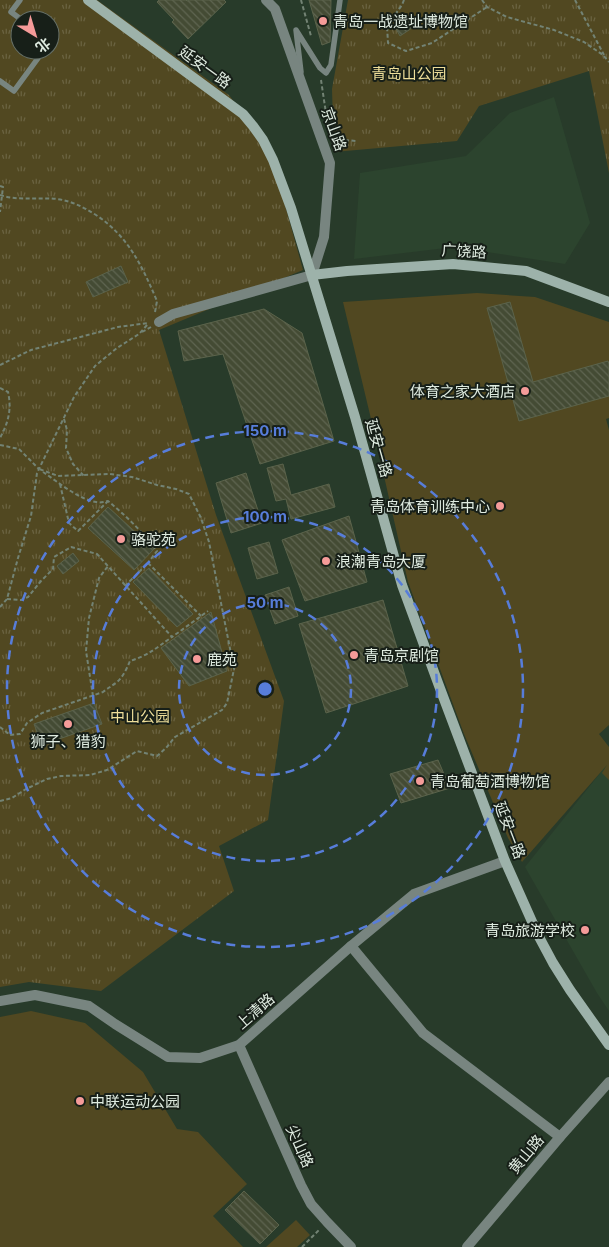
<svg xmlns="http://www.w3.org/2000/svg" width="609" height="1247" viewBox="0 0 609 1247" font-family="Inter,'Noto Sans SC',sans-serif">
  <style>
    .built { fill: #2c442e }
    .park { fill: url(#park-tufts); fill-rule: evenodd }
    .garden { fill: #514821 }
    .building { fill: url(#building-back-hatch); stroke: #5b634b }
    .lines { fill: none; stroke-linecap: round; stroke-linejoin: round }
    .path { stroke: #738374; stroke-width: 2; stroke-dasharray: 4 2.5; stroke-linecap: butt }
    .lane { stroke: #788580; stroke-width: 5.5 }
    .street { stroke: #788580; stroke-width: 10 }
    .secondary { stroke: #9db2aa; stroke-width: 10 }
    .path-bridge { stroke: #738374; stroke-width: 2; stroke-dasharray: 4 2.5; stroke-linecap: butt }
    .ring { fill: none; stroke: #577dda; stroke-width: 2.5; stroke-dasharray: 9 6 }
    .poi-dot { fill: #f59b99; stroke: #171f18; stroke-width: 2 }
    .labels { text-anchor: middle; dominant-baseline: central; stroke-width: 4; stroke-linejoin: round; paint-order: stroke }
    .poi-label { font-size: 15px; fill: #dfebe0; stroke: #171f18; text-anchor: start }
    .street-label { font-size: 15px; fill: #dfebe0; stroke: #171f18 }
    .park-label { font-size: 15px; fill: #eede99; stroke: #171f18 }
    .centre { fill: #577dda; stroke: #171f18; stroke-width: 2.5 }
    .ring-label { font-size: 15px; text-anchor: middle; font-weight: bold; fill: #577dda; stroke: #171f18; stroke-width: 4; stroke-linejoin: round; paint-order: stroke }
  </style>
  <defs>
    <pattern id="park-tufts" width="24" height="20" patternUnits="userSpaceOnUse" patternTransform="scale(1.25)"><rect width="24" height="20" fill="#514821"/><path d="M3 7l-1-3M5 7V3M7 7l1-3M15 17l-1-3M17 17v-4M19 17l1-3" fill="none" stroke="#6a6341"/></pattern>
    <pattern id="building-back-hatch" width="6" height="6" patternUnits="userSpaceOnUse" patternTransform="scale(1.25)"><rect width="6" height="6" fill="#444b34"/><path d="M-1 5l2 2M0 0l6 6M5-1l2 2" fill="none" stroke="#5f6551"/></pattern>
  </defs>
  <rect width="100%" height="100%" fill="#283b2a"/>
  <!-- built -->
  <g class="built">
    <polygon points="554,97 590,223 565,264 454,247 354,259 360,173 466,156 510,113"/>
    <polygon points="609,762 609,1011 597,993 525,867"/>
  </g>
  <!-- park -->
  <g class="park">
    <path d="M 0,0 L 97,0 L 229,95 L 270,151 L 303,270 L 159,330 L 216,515 L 284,701 L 268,820 L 219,846 L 234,891 L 101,991 L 29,982 L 0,987 ZM 20,20 L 50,20 L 50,50 L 20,50 Z"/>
    <polygon points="348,0 609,0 609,173 589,71 479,106 457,141 334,152 332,89"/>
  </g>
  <!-- garden -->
  <g class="garden">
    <polygon points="477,293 535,297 609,322 609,418 606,419 609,430 609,725 599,734 609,747 609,780 602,773 607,765 522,862 508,838 464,734 408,582 372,423 343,302"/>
    <polygon points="31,1011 85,1023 143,1072 177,1129 198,1132 247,1184 213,1216 243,1247 0,1247 0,1017"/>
    <polygon points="296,1220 310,1235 297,1247 266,1247"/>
  </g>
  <!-- building -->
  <g class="building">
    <polygon points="159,0 186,0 187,1 189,0 224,0 226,2 188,39 172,22 174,20 157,2"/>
    <polygon points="309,0 331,0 330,42 322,45"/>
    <polygon points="410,18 415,26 400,36 395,27"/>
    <polygon points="121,266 128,282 93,297 86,282"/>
    <polygon points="510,302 533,382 608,361 609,364 609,396 519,421 487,308"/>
    <polygon points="264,309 302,333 334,441 260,464 223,354 184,361 178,331"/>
    <polygon points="283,464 291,495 329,484 335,507 291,519 286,499 276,501 267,468"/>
    <polygon points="246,473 262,523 231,533 216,483"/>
    <polygon points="108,507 154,549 134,570 88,528"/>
    <polygon points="349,516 367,582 305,601 282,540"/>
    <polygon points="269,542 278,573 257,579 248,548"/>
    <polygon points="73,553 79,561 63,574 57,566"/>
    <polygon points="149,568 193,614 177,627 133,582"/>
    <polygon points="289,587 298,616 275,624 265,595"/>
    <polygon points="383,600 408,686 326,713 299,624"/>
    <polygon points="211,612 227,671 189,686 161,648"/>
    <polygon points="94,703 102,724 42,745 34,724"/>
    <polygon points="438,760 450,788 401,803 390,774"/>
    <polygon points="244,1191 279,1225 260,1244 225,1210"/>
  </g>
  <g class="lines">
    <!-- path -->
    <g class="path">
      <polyline points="301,0 311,36"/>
      <polyline points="404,0 402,5 387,26 388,43 406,51 432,43 487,7"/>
      <polyline points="482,0 487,7 507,17 554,30 584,42 603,55 609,62"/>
      <polyline points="575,0 604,55"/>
      <polyline points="346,20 372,20 387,26"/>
      <polyline points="321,80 327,120"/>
      <polyline points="332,139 356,141"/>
      <polyline points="0,186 3,187 0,212"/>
      <polyline points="155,312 157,301"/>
      <polyline points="142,332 151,327"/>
      <polyline points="0,365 31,350 118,327 148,323"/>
      <path d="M 0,388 L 8,392 C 12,410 8,423 0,438"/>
      <polyline points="64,419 67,430 66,448 73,464 84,476"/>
      <polyline points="0,445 19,449 39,469"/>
      <path d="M 43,472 C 58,482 78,499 96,502 C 100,503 104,502 108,501 C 125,515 144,533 157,551 L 148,563"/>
      <polyline points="60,484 69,523 78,531 108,501"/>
      <polyline points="125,586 148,563 201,616"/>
      <polyline points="7,599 21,600 28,597 41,581 53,569 54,557 71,547 97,554 172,637 208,611"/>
      <polyline points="0,607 7,599 18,558 31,516 37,473 74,397 95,366 117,348 139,334 148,324"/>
      <polyline points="93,696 86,651 89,618 99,578 108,566"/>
      <path d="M 0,727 L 10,735 L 20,734 L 27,723 L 42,713 L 103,692 C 108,688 112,686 117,682 C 123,677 127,668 130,661 C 149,655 156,648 172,637"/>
      <polyline points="0,801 12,798 26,789 47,779 61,776 90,775 107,770 137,751 157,756 166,748 175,737 222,710 227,703 234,669 209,542 201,518 189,494 176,489 157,485 132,477 110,474 58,476 39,469"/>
      <polyline points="302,1247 320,1229"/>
    </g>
    <!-- lane -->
    <g class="lane">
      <polyline points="20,0 11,12 22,20"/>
      <polyline points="50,41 51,41 50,42"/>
      <polyline points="301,72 296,30 320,68 326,73 331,65 340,0"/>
      <polyline points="0,81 14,91 44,50"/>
    </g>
    <!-- street -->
    <g class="street">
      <polyline points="159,322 173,314 312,275 324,237 330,163 275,9 266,0"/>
      <polyline points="351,946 423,1033 560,1137"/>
      <polyline points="0,1001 35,995 89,1006 115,1024 168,1057 200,1058 239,1045 351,946 414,894 505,861"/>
      <polyline points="239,1045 301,1185 311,1204 327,1222 351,1247"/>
      <polyline points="467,1247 560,1137 609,1082"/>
    </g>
    <!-- secondary -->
    <g class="secondary">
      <polyline points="88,0 243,114 253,126 263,140 273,160 291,208 355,417 402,585 438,683 505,861 538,935 553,963 570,990 609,1045"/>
      <polyline points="312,275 347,271 453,264 526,271 609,302"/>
    </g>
    <!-- path-bridge -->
    <path class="path-bridge" d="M 0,195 C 18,201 38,197 57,199 C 72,201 83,207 96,215 C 129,237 142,266 157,301"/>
  </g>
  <!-- distance rings -->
  <g class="ring">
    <circle cx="265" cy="689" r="86"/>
    <circle cx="265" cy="689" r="172"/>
    <circle cx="265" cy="689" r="258"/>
  </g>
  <!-- markers -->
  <g class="poi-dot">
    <circle cx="323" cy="21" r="5"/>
    <circle cx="525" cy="391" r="5"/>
    <circle cx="500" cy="506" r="5"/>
    <circle cx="121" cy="539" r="5"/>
    <circle cx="326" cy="561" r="5"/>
    <circle cx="354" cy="655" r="5"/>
    <circle cx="197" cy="659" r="5"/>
    <circle cx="68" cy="724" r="5"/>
    <circle cx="420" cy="781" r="5"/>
    <circle cx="585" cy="930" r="5"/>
    <circle cx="80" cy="1101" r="5"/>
  </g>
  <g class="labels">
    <!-- poi labels -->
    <g class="poi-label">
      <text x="333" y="21">青岛一战遗址博物馆</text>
      <text x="515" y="391" text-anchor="end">体育之家大酒店</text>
      <text x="490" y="506" text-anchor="end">青岛体育训练中心</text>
      <text x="131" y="539">骆驼苑</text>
      <text x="336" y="561">浪潮青岛大厦</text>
      <text x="364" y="655">青岛京剧馆</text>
      <text x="207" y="659">鹿苑</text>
      <text x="68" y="741" text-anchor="middle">狮子、猎豹</text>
      <text x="430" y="781">青岛葡萄酒博物馆</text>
      <text x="575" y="930" text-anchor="end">青岛旅游学校</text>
      <text x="90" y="1101">中联运动公园</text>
    </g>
    <!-- street labels -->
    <g class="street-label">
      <text transform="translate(205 67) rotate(36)">延安一路</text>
      <text transform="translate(334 129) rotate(70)">京山路</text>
      <text transform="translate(464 251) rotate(3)">广饶路</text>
      <text transform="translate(379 448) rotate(74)">延安一路</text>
      <text transform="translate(510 830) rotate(69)">延安一路</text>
      <text transform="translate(255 1011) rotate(-41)">上清路</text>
      <text transform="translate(300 1146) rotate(66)">尖山路</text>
      <text transform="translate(526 1154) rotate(-50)">黄山路</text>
    </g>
    <!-- park labels -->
    <g class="park-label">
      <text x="409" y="73">青岛山公园</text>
      <text x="140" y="716">中山公园</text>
    </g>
  </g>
  <circle cx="265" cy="689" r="8" class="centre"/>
  <g class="ring-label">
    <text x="265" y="436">150 m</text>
    <text x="265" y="522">100 m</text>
    <text x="265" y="608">50 m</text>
  </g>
  <!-- north arrow -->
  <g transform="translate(35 35) rotate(142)"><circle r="24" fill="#171f18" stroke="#677168"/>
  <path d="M0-4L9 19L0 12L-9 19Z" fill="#f59b99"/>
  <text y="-8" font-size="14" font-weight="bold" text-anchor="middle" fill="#dfebe0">北</text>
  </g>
</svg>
